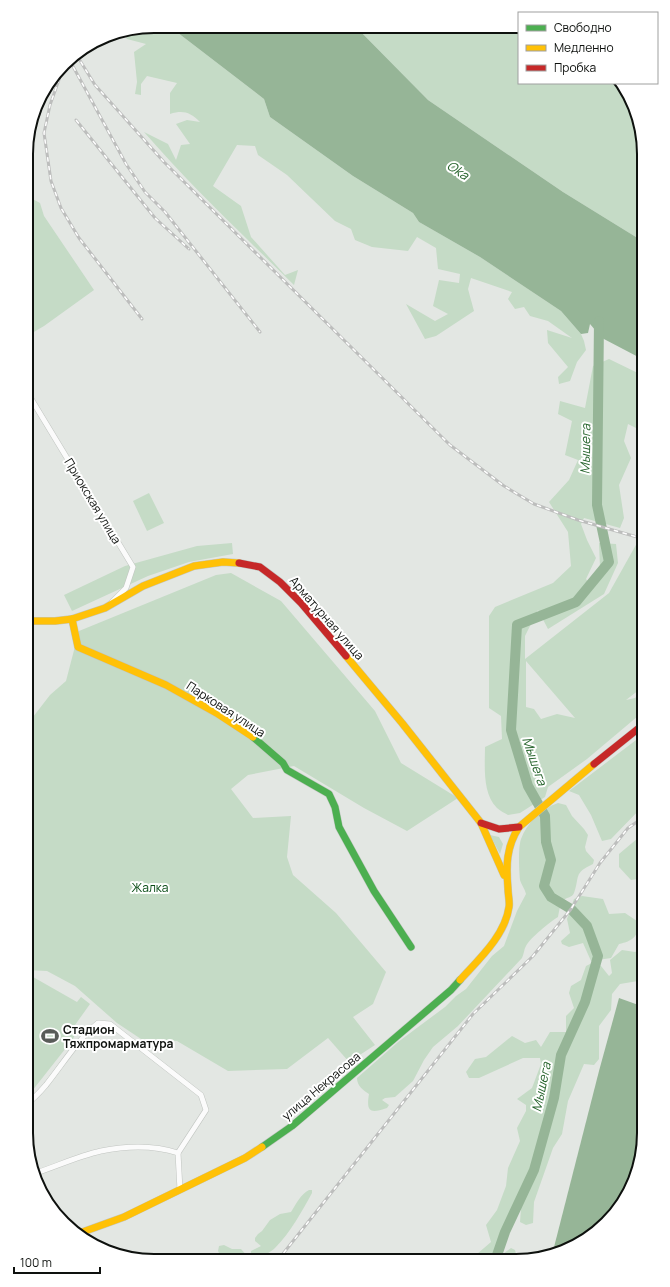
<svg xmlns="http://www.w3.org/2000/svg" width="670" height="1287" viewBox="0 0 670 1287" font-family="Manrope,sans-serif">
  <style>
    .green { fill: #c5dbc6; fill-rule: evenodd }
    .water { fill: #96b597 }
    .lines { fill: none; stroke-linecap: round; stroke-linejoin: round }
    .river { stroke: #96b597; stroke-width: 10 }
    .street-casing { stroke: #c1c5c1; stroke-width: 6 }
    .fast-casing { stroke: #c1c5c1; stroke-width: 8 }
    .slow-casing { stroke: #c1c5c1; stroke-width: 8 }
    .jam-casing { stroke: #c1c5c1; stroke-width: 8 }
    .street { stroke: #fbfbfb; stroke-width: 5 }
    .fast { stroke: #4caf50; stroke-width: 7 }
    .slow { stroke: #ffc107; stroke-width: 7 }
    .jam { stroke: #c62828; stroke-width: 7 }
    .rail-casing { stroke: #bdbebd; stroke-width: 3 }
    .rail { stroke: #fff; stroke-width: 1.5; stroke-dasharray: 4.5; stroke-linecap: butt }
    .labels { text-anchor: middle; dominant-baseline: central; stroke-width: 4; stroke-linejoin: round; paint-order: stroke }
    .street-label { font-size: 12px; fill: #0e110e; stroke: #fff }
    .park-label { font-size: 12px; fill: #074b14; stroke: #fff }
    .poi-label { font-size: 12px; font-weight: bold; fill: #0e110e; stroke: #fff; text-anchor: start }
    .water-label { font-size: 13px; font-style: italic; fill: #26642c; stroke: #fff }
    .rim { fill: none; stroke: #0e110e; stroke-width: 2 }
  </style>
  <rect width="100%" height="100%" fill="#e3e7e3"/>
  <!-- green -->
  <g class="green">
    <path d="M 154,26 L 169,26 L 264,99 L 270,117 L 353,176 L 413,213 L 419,222 L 480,257 L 561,311 L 581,334 L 584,341 L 586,350 L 577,362 L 570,381 L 559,384 L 558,377 L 568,367 L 548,343 L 547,330 L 572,338 L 548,321 L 530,316 L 524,307 L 515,309 L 508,299 L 512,292 L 471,278 L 468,289 L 474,311 L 436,336 L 425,339 L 406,304 L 435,321 L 448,314 L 433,306 L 439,280 L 459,283 L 460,274 L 438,269 L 436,248 L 417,237 L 408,251 L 372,247 L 355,240 L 351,229 L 335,221 L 287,175 L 258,155 L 255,146 L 237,145 L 213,186 L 241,206 L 251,237 L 285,275 L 298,270 L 294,285 C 243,235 191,186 144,132 L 168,144 L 176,160 L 181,145 L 190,144 L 176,124 L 187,120 L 200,122 C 190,112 183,110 170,114 L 170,93 L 177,83 L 147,76 L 141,84 L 141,95 L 135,94 L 137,82 L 134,52 L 146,44 L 127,39 L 122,32 Z"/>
    <polygon points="356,27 519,28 519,83 617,83 637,113 644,154 644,242 563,192 428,100"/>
    <polygon points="27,196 40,203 44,216 94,290 44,326 27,336"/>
    <path d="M 609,359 L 644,376 L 644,432 L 628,424 L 624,441 L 631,458 L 619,485 L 624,518 L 620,528 L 584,518 L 581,524 L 587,540 L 596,558 L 586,579 L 590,584 L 600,568 L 599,543 L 616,544 L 618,563 L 604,594 L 548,629 L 538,610 L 525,636 L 525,659 L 609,593 L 637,543 L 644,546 L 644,686 L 626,700 L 635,698 L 644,690 L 644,711 L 587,759 L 548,787 L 545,797 L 520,813 L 508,815 C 505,813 500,811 497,808 C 482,793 485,766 485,747 L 502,739 L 501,716 L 489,708 L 489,616 L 495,607 L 553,583 L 571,566 L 568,532 L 549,502 L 569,480 L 578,460 L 565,455 L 572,421 L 558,414 L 560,401 L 585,408 L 593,366 ZM 526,661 L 575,718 L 557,714 L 541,719 L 534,709 L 526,707 Z"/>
    <polygon points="149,493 164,523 147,531 133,501"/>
    <polygon points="232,543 233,554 189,562 148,576 72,611 64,595 125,566 197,546"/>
    <polygon points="231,573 281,601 375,711 401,763 458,798 407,831 364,808 294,766 248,775 231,789 253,818 291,816 287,857 293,875 336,913 386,972 373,1004 353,1017 375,1045 349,1062 328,1038 287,1069 228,1071 177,1041 141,1039 117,1023 75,986 47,971 26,970 26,726 50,695 66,681 79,631 216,575"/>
    <polygon points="644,734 644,805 611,839 602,841 591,815 579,795 569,791"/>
    <path d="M 558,803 L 566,805 L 572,816 L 584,829 L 588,835 L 585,847 L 586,851 L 594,860 L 593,864 C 573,873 580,877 574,893 C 572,898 567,897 564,900 C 560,903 559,912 558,917 C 550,922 530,938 526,946 C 524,949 524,954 522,958 L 458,1026 L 433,1047 L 424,1060 L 413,1081 L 395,1097 L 385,1098 L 382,1100 L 389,1105 L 387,1108 C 370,1114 366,1112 369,1094 C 363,1090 357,1086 357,1078 L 398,1042 L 445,1007 L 456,996 L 466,989 L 492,956 L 504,946 L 517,911 L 526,894 C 525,889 521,884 520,880 C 519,870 518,848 521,839 C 527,823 541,809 558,803 Z"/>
    <polygon points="644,833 644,878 631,880 619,867 619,854"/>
    <polygon points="490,835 499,837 503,844 500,854"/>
    <path d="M 582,896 L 603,899 L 609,914 L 625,913 L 640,923 C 637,937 633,941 619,944 L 611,958 L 591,961 L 583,943 L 569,947 L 562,944 L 561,941 L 570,933 L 567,919 L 574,899 Z"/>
    <polygon points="644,947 644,980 620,984 612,994 611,1010 599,1026 599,1059 594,1065 584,1064 568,1101 562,1134 553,1148 534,1202 533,1223 526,1225 520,1222 522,1195 514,1204 499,1236 500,1256 511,1248 515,1250 517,1258 516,1261 474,1261 477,1254 491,1242 486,1225 497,1210 506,1186 508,1168 520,1141 517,1128 526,1111 526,1105 517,1099 532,1088 541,1064 540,1058 523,1058 479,1078 469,1078 466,1072 475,1059 486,1057 512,1036 525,1043 536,1040 541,1047 550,1032 566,1032 566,1016 574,1008 569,993 571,986 581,980 586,966 594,962 601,966 609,976 612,973 610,960 622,950 635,952"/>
    <polygon points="26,973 77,1002 81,997 90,1004 75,1025 76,1032 73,1039 32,1091 26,1096"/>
    <path d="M 309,1190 L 312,1190 L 312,1193 C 302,1211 291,1232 275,1248 C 271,1252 264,1254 262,1260 L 232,1260 L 230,1256 L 228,1255 L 223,1256 L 220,1255 L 218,1251 L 219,1246 L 224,1245 L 232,1249 L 241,1249 L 249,1258 L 251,1256 L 251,1251 L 261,1246 L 255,1241 L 255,1238 L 258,1234 L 262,1231 L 270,1220 L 280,1214 L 291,1212 C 296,1204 301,1194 309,1190 Z"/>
  </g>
  <!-- water -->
  <g class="water">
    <polygon points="169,26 356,27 428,100 563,192 644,242 644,360 602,338 590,324 588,333 581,334 561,311 480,257 419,222 413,213 353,176 270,117 264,99"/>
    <polygon points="619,998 644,1007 644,1142 634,1182 617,1211 587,1239 557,1254 552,1255 599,1071"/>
  </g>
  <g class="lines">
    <!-- river -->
    <polyline class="river" points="495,1261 505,1232 534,1170 554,1098 561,1055 585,1002 598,956 587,926 571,909 551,897 544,886 551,860 546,842 545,816 528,786 511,730 517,625 576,602 609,562 597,505 599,321"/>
    <!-- street casing -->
    <g class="street-casing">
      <g id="street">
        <polyline points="27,392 133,567 126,588 112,602"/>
        <path d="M 26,1104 C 34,1099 40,1092 46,1085 C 63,1064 77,1040 98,1023 L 110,1024 L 201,1095 L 206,1110 L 178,1153 C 154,1145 125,1146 101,1151 C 78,1156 55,1167 33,1174"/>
        <polyline points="178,1153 180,1190"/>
      </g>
    </g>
    <!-- fast casing -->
    <g class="fast-casing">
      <g id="fast">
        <polyline points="253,737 283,763 287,770 329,794 335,807 339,827 374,891 411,947"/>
        <polyline points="262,1147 292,1126 451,990 460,980"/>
      </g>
    </g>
    <!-- slow casing -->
    <g class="slow-casing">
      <g id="slow">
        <polyline points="72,619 78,647 166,685 218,714 253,737"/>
        <polyline points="27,621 55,621 72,619 105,608 143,586 194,566 223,562 239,563"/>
        <polyline points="346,656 402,723 481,823 504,875"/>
        <path d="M 460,980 C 478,960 505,936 509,907 C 510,902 508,895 508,889 C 506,866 506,847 519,827 L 594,764"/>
        <polyline points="77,1234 124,1217 245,1158 262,1147"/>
      </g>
    </g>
    <!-- jam casing -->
    <g class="jam-casing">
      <g id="jam">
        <polyline points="239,563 260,567 280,582 301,603 346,656"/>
        <polyline points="594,764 644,724"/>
        <polyline points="481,823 499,829 519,827"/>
      </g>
    </g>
    <!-- street -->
    <use href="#street" class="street"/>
    <!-- fast -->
    <use href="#fast" class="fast"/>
    <!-- slow -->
    <use href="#slow" class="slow"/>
    <!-- jam -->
    <use href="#jam" class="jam"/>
    <!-- rail casing -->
    <g class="rail-casing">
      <g id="rail">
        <polyline points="76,54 95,85 164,162 450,445 504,486 534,504 578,520 644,539"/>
        <polyline points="69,59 126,164 145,192 165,212 260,332"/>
        <polyline points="60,70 61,74 50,105 44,133 51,181 61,208 79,238 142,319"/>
        <polyline points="76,120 155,218 189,249"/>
        <polyline points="278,1260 473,1014 533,956 571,909 600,863 628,828 644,817"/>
      </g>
    </g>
    <!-- rail -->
    <use href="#rail" class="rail"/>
  </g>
  <!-- icons -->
  <defs>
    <g id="stadium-bare" transform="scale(1.38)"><path d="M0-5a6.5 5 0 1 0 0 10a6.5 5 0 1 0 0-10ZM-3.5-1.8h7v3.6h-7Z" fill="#595c59" stroke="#fff" stroke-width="2.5" paint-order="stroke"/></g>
  </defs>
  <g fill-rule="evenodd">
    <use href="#stadium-bare" x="50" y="1036"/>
  </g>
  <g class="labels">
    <!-- street labels -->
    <g class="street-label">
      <text transform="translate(93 501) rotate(59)">Приокская улица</text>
      <text transform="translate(327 618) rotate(49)">Арматурная улица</text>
      <text transform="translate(226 709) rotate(33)">Парковая улица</text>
      <text transform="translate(321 1086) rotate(-40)">улица Некрасова</text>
    </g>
    <!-- park labels -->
    <g class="park-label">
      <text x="150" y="887">Жалка</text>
    </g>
    <!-- poi labels -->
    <g class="poi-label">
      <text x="63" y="1029">Стадион<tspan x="63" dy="14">Тяжпромарматура</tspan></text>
    </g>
    <!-- water labels -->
    <g class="water-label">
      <text transform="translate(458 170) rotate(34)">Oka</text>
      <text transform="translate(585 449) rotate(-89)">Мышега</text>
      <text transform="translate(535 761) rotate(71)">Мышега</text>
      <text transform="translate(541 1087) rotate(-78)">Мышега</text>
    </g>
  </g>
  <!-- crop -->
  <path d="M0 0H670V1287H0ZM154 33H516A121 121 0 0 1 637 154V1133A121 121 0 0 1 516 1254H154A121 121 0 0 1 33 1133V154A121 121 0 0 1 154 33Z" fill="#fff" fill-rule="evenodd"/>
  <path class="rim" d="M154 33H516A121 121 0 0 1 637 154V1133A121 121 0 0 1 516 1254H154A121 121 0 0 1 33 1133V154A121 121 0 0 1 154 33Z"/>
  <!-- legend -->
  <rect x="518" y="12" width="140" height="72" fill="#ffffff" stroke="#9fa09f"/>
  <rect x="526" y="25" width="20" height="6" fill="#4caf50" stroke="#9fa09f"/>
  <text x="554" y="32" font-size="12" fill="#0e110e">Свободно</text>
  <rect x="526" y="45" width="20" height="6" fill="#ffc107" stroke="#9fa09f"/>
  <text x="554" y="52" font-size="12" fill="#0e110e">Медленно</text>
  <rect x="526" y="65" width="20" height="6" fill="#c62828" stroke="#9fa09f"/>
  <text x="554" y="72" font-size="12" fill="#0e110e">Пробка</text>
  <!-- scale -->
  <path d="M14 1267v6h86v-6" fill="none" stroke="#0e110e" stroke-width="2"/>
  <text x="20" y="1267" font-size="12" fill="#0e110e" stroke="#ffffff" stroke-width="3" paint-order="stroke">100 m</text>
</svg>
